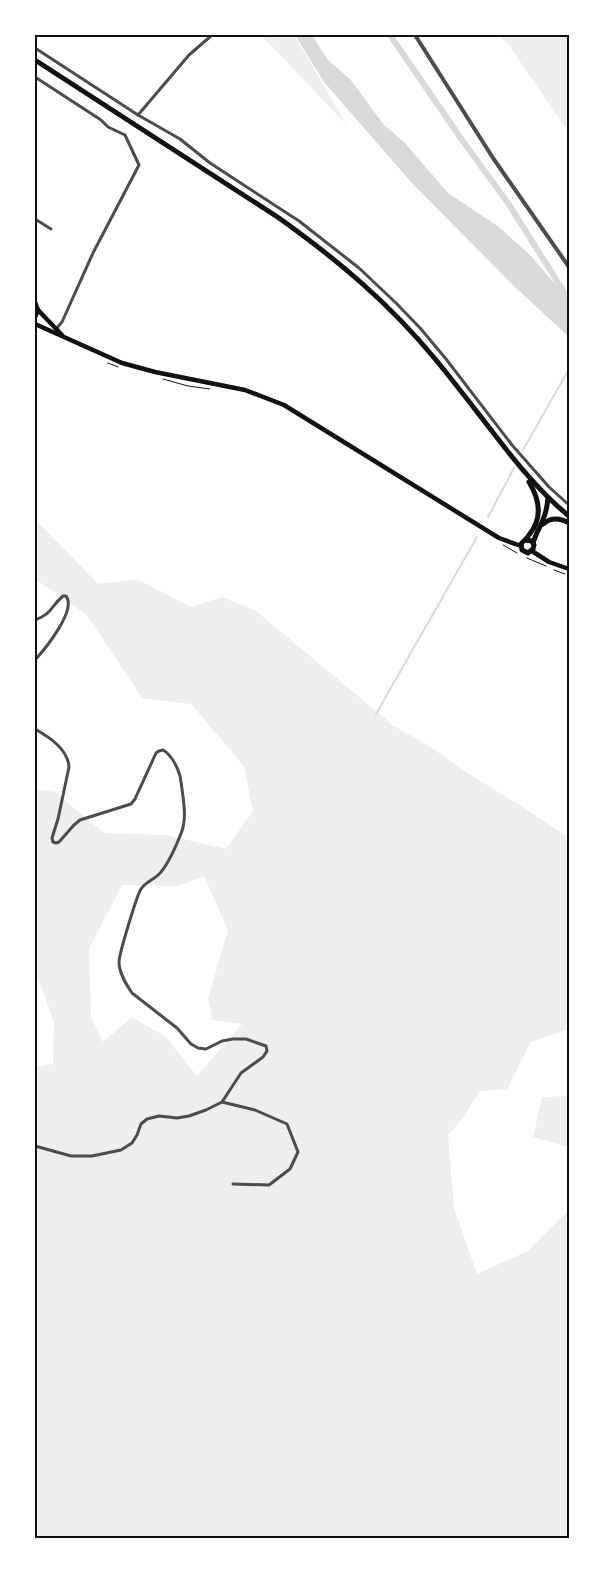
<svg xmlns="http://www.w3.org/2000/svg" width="604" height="1573" viewBox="0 0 604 1573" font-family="Barlow,sans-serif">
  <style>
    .green { fill: #eee; fill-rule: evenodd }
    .water { fill: #d9d9d9 }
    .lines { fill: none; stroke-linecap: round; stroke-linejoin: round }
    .stream { stroke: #d9d9d9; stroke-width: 2 }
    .canal { stroke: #d9d9d9; stroke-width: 6 }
    .path { stroke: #111; stroke-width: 1 }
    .minor { stroke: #4c4c4c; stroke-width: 3 }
    .tertiary { stroke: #4c4c4c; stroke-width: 4 }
    .secondary { stroke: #111; stroke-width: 4.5 }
    .primary { stroke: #111; stroke-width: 5 }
    .neatline { fill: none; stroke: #111; stroke-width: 2 }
  </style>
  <rect width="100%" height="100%" fill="#fff"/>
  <!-- green -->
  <g class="green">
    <polygon points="261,35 294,35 347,125"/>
    <polygon points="499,35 569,35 569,133 508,44"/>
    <path d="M 39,523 L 98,584 L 137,579 L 191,607 L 222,597 L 256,611 L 394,726 L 426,744 L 469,774 L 524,808 L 569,838 L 569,1029 L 531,1042 L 507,1089 L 480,1091 L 464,1116 L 448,1136 L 454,1208 L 477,1274 L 528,1251 L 569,1210 L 569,1538 L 35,1538 L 35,1067 L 53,1064 L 54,1023 L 42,988 L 35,974 L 35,789 L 55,792 L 104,833 L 166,835 L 226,849 L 253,811 L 244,766 L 191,704 L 142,698 L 86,614 L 35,579 L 35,529 ZM 204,876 L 228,930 L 208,999 L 212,1020 L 242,1024 L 197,1076 L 166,1037 L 132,1017 L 103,1042 L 91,1017 L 89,949 L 122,885 L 178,886 Z"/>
    <polygon points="569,1095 569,1147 533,1137 542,1098"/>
  </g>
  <!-- water -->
  <polygon class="water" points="295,35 312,35 328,60 350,79 384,125 404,142 448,193 499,227 531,256 569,300 569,337 514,286 411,182 324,82"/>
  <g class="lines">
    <!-- stream -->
    <g class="stream">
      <polyline points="523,450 569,369"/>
      <polyline points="488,517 514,468"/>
      <polyline points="376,714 477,537"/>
    </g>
    <!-- canal -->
    <polyline class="canal" points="390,35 462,140 508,203 569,300"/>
    <!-- path -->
    <g class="path">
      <polyline points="108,363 118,367"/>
      <polyline points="163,379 188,386 210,389"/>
      <polyline points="503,545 517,553"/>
      <polyline points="527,558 546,566"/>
      <polyline points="554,570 565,574"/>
    </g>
    <!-- minor -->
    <g class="minor">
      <polyline points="35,48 138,115 180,139 210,163 299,221 359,268 396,303 421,329 446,359 512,445 549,487 569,505"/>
      <polyline points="35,77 101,120 108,127 125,135 139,165 93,253 62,322 56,329"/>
      <polyline points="138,115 189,55 212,35"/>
      <polyline points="35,219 51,229"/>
      <path d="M 35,620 C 53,613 50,607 63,596 L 66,596 C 77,610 45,649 35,660"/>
      <path d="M 35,729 C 49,737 68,749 69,767 L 58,819 L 52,838 L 53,842 L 56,843 L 59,842 L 74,825 L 80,820 L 131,804 L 135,799 L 156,753 L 159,751 L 163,750 C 172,755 180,771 181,782 C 183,797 187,816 182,831 C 177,844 170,861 161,872 C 156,879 146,881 141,889 C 137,895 119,954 119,962 C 119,973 126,984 132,993 L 177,1028 L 191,1044 L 198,1048 L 206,1049 L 222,1041 L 233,1039 L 246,1039 L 266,1046 L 267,1051 L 263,1057 L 241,1073 L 222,1102 L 206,1110 L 189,1116 L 177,1118 L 159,1116 L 147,1119 L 141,1124 L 137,1135 L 132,1143 L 121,1150 L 92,1156 L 71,1156 L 35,1146"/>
      <polyline points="222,1102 255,1110 287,1124 298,1152 290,1169 269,1185 233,1184"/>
    </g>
    <!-- tertiary -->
    <polyline class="tertiary" points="415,35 493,158 569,267"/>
    <!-- secondary -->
    <g class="secondary">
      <polyline points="35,302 38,310 35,317"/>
      <polyline points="38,310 62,335"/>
      <polyline points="35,324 122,363 155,372 245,390 284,405 499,538 521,546"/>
      <polyline points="532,551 549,562 569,569"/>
    </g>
    <!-- primary -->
    <g class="primary">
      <path d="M 35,60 L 279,218 C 339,261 389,303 436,360 C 459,388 480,416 502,444 C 522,470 543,495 569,516"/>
      <path d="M 543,524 C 551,517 560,518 569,523"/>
      <path d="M 525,540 L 532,541 L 534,545 L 533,549 L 528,553 L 522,550 L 521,544 C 523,541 527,539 529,535 C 543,518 540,500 529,482"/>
      <path d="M 533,543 C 539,525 546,520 548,498"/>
    </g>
  </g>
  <!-- border -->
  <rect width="604" height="1573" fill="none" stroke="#ffffff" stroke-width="72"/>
  <rect x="36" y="36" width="532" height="1501" class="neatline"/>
</svg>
